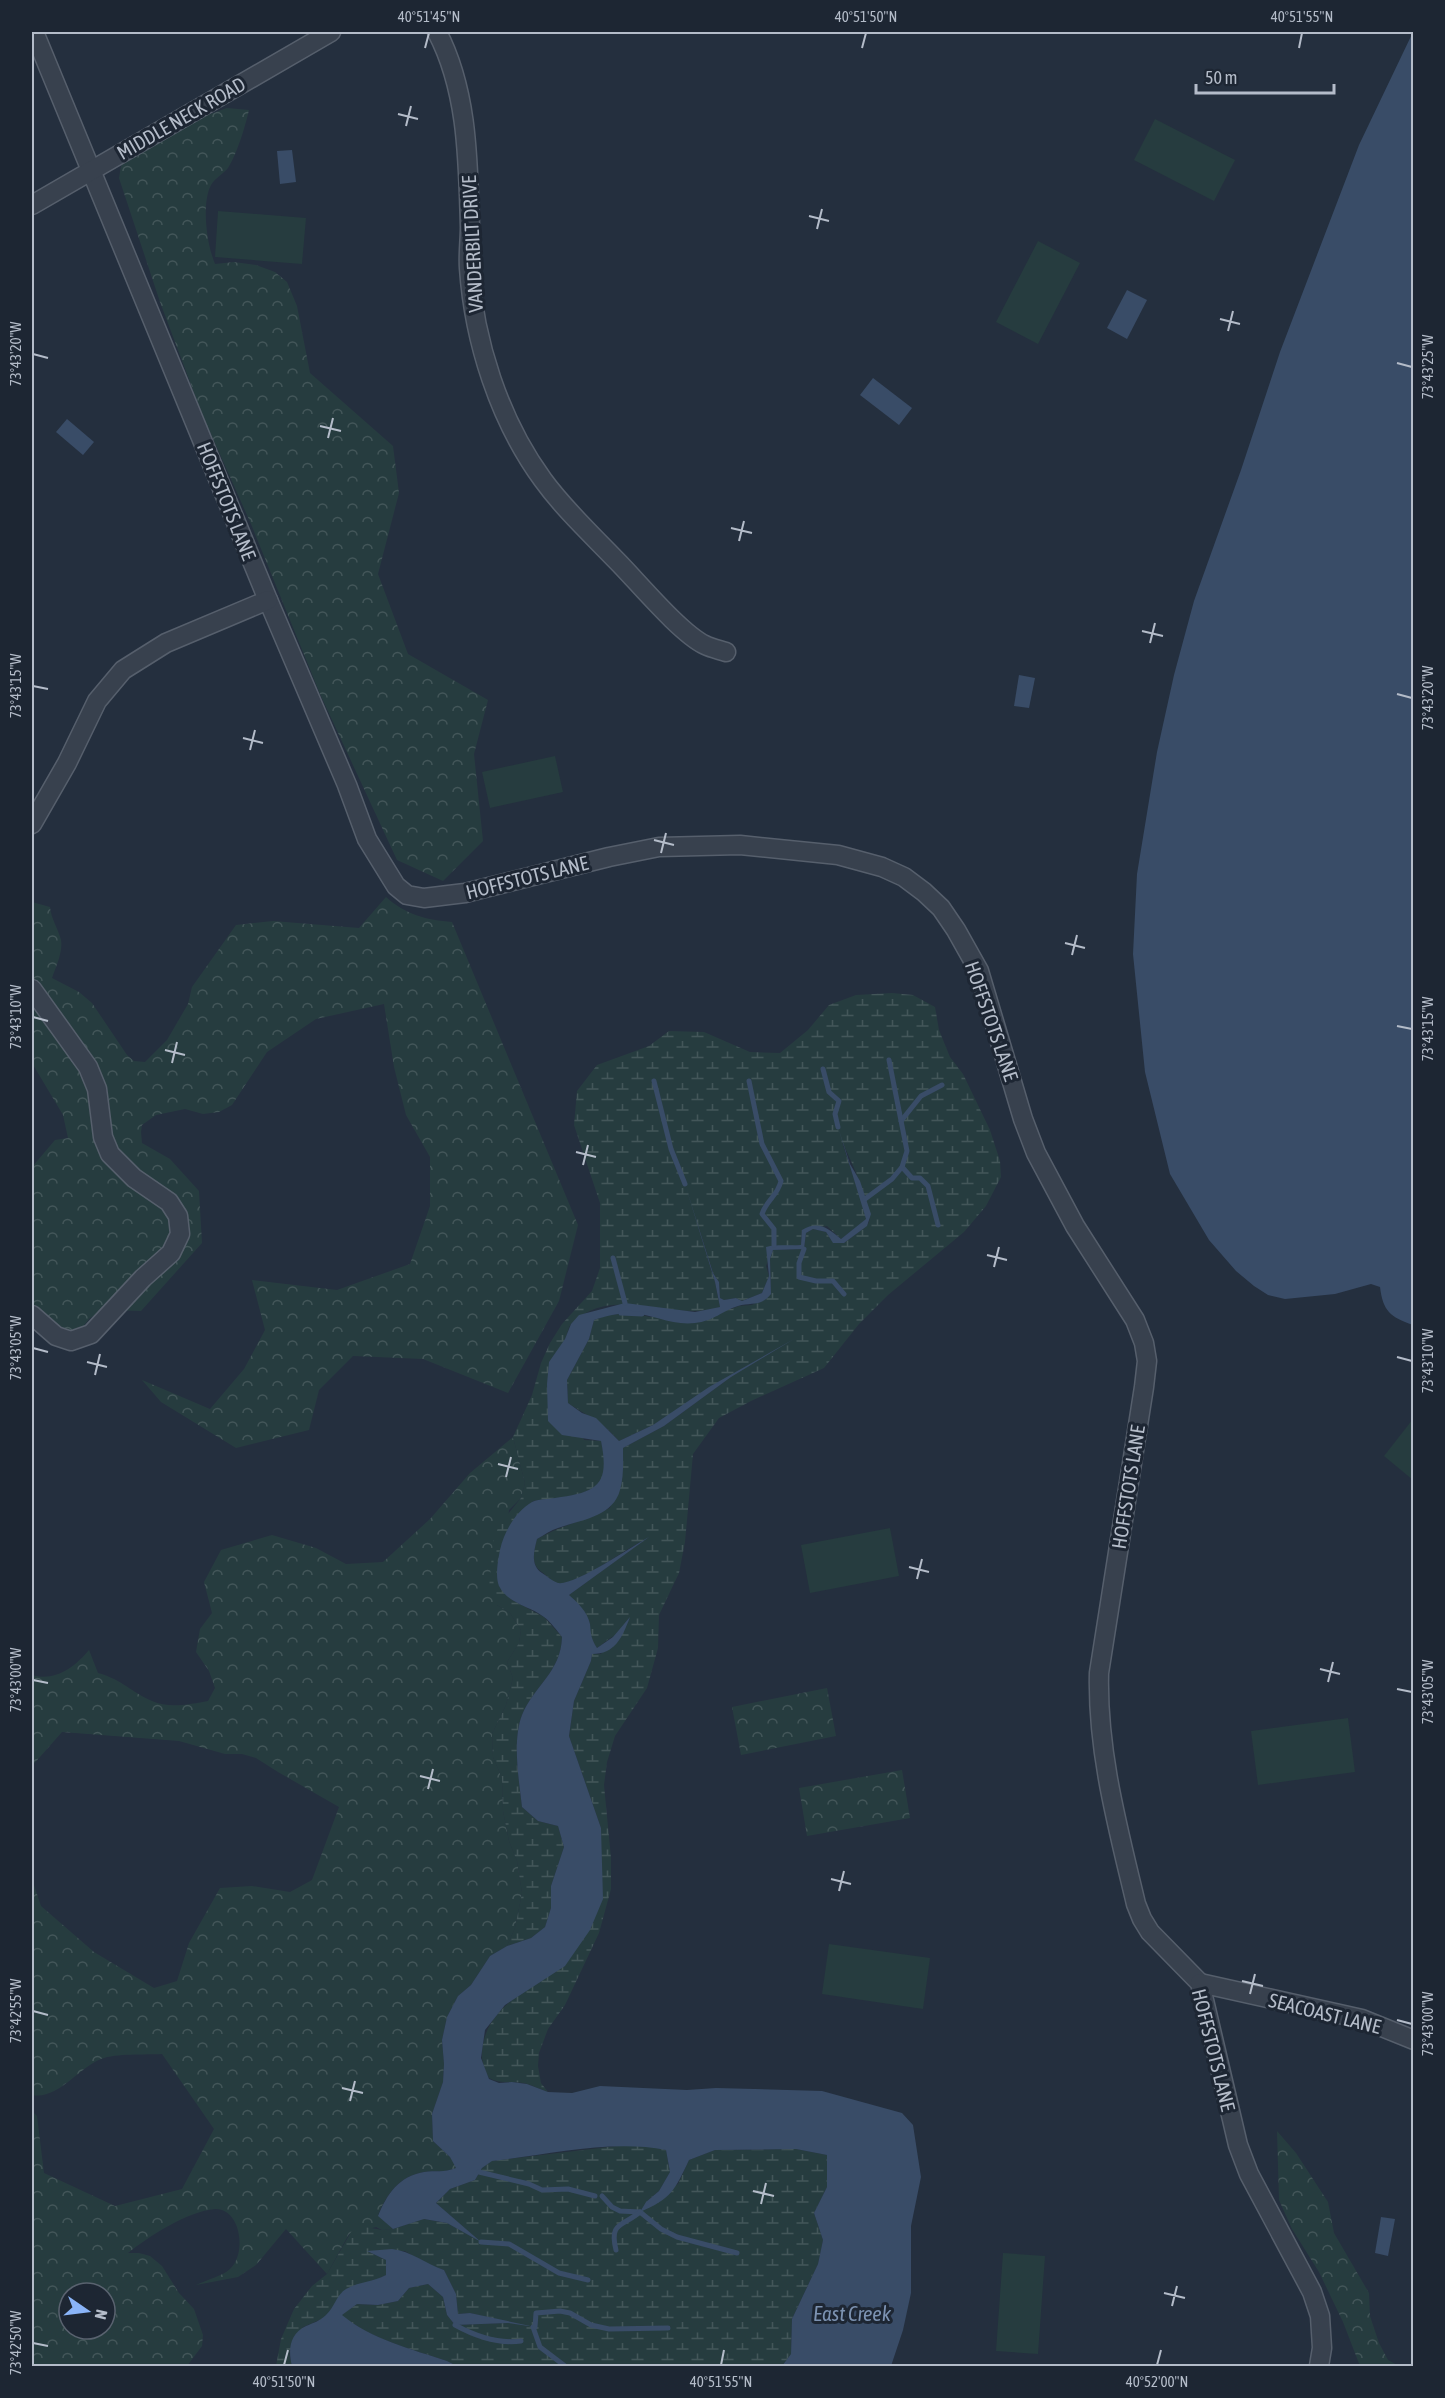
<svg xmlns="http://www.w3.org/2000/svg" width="1445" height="2398" viewBox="0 0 1445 2398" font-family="'Asap Condensed',sans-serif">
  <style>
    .forest { fill: url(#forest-crowns); fill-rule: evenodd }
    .wetland { fill: url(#wetland-marsh) }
    .pitch { fill: #263c3f }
    .water { fill: #394c67 }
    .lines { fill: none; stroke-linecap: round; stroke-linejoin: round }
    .stream { stroke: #394c67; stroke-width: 5 }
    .minor-casing { stroke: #565f6c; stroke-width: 21 }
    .minor { stroke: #38414e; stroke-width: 18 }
    .ticks { fill: none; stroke: #b4bcc9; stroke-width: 2 }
    .labels { text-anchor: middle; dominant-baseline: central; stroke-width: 6; stroke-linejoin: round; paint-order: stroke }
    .street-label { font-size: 20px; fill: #b4bcc9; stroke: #1d2633 }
    .water-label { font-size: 21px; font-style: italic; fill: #7c92b1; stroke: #1d2633 }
    .neatline { fill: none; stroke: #b4bcc9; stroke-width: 2 }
    .ticks-label { font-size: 15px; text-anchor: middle; fill: #b4bcc9 }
  </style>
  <defs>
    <pattern id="forest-crowns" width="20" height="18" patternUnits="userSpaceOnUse" patternTransform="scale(1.5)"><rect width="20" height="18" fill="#263c3f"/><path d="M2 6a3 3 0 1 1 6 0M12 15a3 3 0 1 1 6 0" fill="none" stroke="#435659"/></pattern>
    <pattern id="wetland-marsh" width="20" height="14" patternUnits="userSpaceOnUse" patternTransform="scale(1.5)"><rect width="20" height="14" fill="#263c3f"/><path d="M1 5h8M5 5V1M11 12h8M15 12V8" fill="none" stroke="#435659"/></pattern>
  </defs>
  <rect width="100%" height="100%" fill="#242f3e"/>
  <!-- forest -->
  <g class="forest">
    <path d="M 227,108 L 249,110 C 245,127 237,154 228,168 C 223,174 215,178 211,185 C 201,204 207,245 215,264 L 234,262 L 256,265 L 275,272 L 287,282 L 297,306 L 310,373 L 393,446 L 399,493 L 378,574 L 408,654 L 488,700 L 474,754 L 483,841 L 443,881 L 397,860 L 320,694 L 251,524 L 202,414 L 160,302 L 119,178 C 120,174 120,168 122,164 C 132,144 204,116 227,108 Z"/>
    <path d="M 386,897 C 406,915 427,920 452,922 L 578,1225 L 559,1301 L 508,1393 L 423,1359 L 353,1356 L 319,1390 L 309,1430 L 236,1448 L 161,1402 L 142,1380 L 210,1409 L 244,1369 L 265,1330 L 252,1280 L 337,1290 L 410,1264 L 430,1206 L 430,1157 L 406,1115 L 394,1067 L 384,1004 L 316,1019 L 267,1052 L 232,1105 L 219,1112 L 203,1114 L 185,1109 L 156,1115 L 142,1125 L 141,1132 L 142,1143 L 170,1159 L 199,1191 L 202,1243 L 141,1311 L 105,1310 L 90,1318 L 81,1329 L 66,1332 L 32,1308 L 32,1167 L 55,1140 L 68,1138 L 63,1115 L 32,1063 L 32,902 L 50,907 C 51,919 58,928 61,940 C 63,952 56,966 52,978 L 79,992 L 92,1003 L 127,1055 L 134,1061 L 145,1062 L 167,1040 L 188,1004 L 192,987 L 236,925 L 273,921 L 359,928 Z"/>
    <path d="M 513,1437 L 525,1483 L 521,1498 L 509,1510 L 497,1605 L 510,1613 L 521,1630 L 519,1643 L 507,1662 L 513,1678 L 506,1705 L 492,1734 L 493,1757 L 502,1778 L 503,1811 L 509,1841 L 517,1861 L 522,1893 L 515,1928 L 507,1946 L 490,1956 L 471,1985 L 458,1996 L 447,2017 L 442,2040 L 444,2064 L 443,2082 L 432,2114 L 433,2141 L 450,2157 L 457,2168 C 443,2173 437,2170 424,2172 C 399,2176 387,2194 378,2215 L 393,2229 L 382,2230 L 376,2227 L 349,2234 L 327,2274 L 286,2229 L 256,2265 L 238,2277 L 196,2285 C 206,2280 223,2276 230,2269 C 247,2254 241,2208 215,2209 C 188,2211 148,2237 128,2253 L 139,2253 L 150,2256 L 162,2266 L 179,2293 L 194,2309 L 203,2335 L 202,2346 L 187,2366 L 32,2366 L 32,2111 L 37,2116 L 44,2173 L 115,2206 L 182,2189 L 214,2129 L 162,2054 C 145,2055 116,2053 101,2059 C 78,2068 58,2100 32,2095 L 32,1879 L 41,1906 L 94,1952 L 154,1988 L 177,1981 L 189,1943 L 220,1888 L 252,1886 L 290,1892 L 312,1880 L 339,1807 L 278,1772 L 256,1758 L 242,1754 L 225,1754 L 179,1741 L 62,1732 L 32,1766 L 32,1675 C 55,1682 75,1667 89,1650 L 98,1673 C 123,1680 131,1692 152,1701 C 169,1709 191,1704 208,1701 L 215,1688 L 209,1671 L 196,1652 L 200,1629 L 212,1613 L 204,1582 L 221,1550 L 272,1535 L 316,1548 L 346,1564 L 383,1562 L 430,1519 L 470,1473 ZM 69,2293 L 105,2293 L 105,2329 L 69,2329 Z"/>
    <polygon points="827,1688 836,1736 741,1755 732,1707"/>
    <polygon points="902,1770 910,1818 807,1836 799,1788"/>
    <polygon points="1277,2131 1296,2153 1328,2202 1334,2233 1369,2293 1370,2316 1379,2343 1388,2360 1399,2366 1360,2366 1343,2322 1319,2272 1292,2229 1279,2200"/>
  </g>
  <!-- wetland -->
  <g class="wetland">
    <path d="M 892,993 L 913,995 L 935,1007 L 939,1030 L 950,1057 L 963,1074 L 990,1130 L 1000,1161 L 1001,1177 L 986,1206 L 964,1232 L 888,1295 L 859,1324 L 824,1368 L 751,1401 L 719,1418 L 693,1454 L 685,1542 L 679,1573 L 659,1615 L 658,1648 L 647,1688 L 615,1736 L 607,1762 L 604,1785 L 611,1858 L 611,1889 L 599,1933 L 565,2005 L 548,2029 L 539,2053 L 538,2066 L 541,2083 L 548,2092 C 540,2089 532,2085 524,2083 C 511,2081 501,2084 489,2078 C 486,2072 482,2063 482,2056 C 482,2008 530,1989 565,1965 L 601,1828 L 569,1736 L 574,1701 L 591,1661 L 592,1654 L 601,1654 L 613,1636 L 597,1648 L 591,1639 L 589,1621 L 569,1595 L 643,1541 C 623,1549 576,1588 557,1583 C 551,1581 547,1576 542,1572 C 530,1564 534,1551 537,1539 C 560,1526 586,1520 610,1508 L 622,1467 L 623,1448 L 664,1426 L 731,1377 L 769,1354 L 653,1425 L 619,1441 C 601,1420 590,1418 568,1403 L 567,1380 L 589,1339 L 594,1320 L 608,1315 L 632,1313 L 650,1317 L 731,1309 L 739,1306 L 752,1305 L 771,1294 L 770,1259 L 773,1250 L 804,1249 L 806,1233 L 813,1229 L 826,1232 L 831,1240 L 844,1243 C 849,1239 867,1227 869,1222 C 874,1211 849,1155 842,1142 L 867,1219 L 841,1239 L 827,1226 L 802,1230 L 801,1245 L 784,1247 L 774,1245 L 766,1266 L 769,1276 L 762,1293 L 742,1301 L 736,1298 L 724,1300 L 720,1298 L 719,1282 L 713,1273 L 694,1212 L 715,1282 L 720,1307 C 672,1323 615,1283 572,1323 C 568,1326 568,1334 565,1339 C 561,1348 555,1355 549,1362 L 584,1440 L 601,1441 C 603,1452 608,1468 603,1478 C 592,1498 553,1498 533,1501 L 503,1537 L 497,1563 L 499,1586 L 512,1600 L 544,1617 L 562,1637 C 561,1672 534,1686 522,1715 C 512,1741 519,1780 522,1807 L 538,1821 L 558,1826 L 564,1847 L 551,1886 L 551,1908 L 545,1927 L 531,1938 L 507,1946 L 515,1928 L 522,1893 L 517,1861 L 509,1841 L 503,1811 L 502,1778 L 493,1757 L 492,1734 L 506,1705 L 513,1678 L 507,1662 L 519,1643 L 521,1630 L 510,1613 L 497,1605 L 489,1589 L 493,1542 L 499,1525 L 521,1498 L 525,1483 L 513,1437 L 532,1395 L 541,1363 L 550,1343 L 562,1324 L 592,1291 L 600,1268 L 600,1203 L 574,1125 L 577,1091 L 597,1065 L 649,1046 L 669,1031 L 704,1032 L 750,1052 L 780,1053 L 808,1030 L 829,1005 L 856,995 Z"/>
    <path d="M 644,2145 L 666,2150 L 670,2172 L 659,2191 L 646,2202 L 678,2184 L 689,2160 L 715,2150 L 796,2149 L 827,2155 L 827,2187 L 814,2213 L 823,2240 L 818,2264 L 792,2319 L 791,2354 L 782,2366 L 457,2366 L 447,2361 C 411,2349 371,2339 341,2315 L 357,2304 L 378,2305 L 398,2301 L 409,2288 L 428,2284 L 443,2297 L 447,2315 L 455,2325 L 508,2323 L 519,2324 L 470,2313 L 458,2314 L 456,2294 L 444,2270 L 426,2264 L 405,2251 L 369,2252 L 386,2260 L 386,2275 L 374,2281 L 353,2286 L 324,2318 L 303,2327 L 289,2353 L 292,2366 L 276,2366 L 281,2339 L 294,2309 L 312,2286 L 327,2274 L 355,2225 L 382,2230 L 393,2229 L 423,2219 L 447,2223 L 477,2239 L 436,2203 L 450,2189 L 475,2180 L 482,2168 L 491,2161 L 617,2146 Z"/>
  </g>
  <!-- pitch -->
  <g class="pitch">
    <polygon points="1155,119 1235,160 1214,201 1134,160"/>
    <polygon points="218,211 306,218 302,264 215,257"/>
    <polygon points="1038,241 1080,263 1038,344 996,322"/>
    <polygon points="555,756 563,792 490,808 482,772"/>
    <polygon points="1413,1419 1414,1480 1413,1480 1384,1456"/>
    <polygon points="890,1528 899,1576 810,1593 801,1545"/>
    <polygon points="1348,1718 1355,1772 1258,1785 1251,1731"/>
    <polygon points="829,1944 930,1958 923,2009 822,1994"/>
    <polygon points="1003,2253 1045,2256 1038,2354 996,2351"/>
  </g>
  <!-- water -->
  <g class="water">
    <path d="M 1413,32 L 1414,32 L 1413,1325 C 1390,1317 1383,1311 1380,1287 L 1371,1284 L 1335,1294 L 1285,1299 L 1268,1295 L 1254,1286 L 1236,1271 L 1209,1240 L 1170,1174 L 1145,1072 L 1133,954 L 1137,874 L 1157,752 L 1174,675 L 1194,601 L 1241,470 L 1280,352 L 1359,145 Z"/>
    <polygon points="292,150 296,182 280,184 277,151"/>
    <polygon points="1127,290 1147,300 1127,339 1107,328"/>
    <polygon points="873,378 912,408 899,425 860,395"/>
    <polygon points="67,419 94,442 83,455 56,432"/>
    <polygon points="1019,675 1035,678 1029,708 1014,706"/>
    <path d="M 838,1127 L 850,1164 L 860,1181 L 871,1214 L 867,1226 L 844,1243 L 833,1243 L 826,1232 L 813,1229 L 806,1233 L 804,1249 L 773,1250 L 770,1259 L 771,1294 C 761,1307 751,1302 738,1306 C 722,1311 714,1321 695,1323 C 673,1326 652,1314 631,1313 C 618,1313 606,1316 594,1320 L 589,1339 L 567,1380 L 568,1403 L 582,1413 L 596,1418 L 619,1441 L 653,1425 L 709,1387 L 794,1339 L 731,1377 L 664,1426 L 623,1448 C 623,1461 624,1477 620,1490 C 613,1517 580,1520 558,1528 C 551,1530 544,1535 537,1539 C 534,1551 530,1565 542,1573 C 547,1576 552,1581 558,1583 C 574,1586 631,1547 649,1537 L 569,1595 C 578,1603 587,1611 590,1624 C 591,1634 591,1639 597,1648 L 613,1637 L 630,1617 C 622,1638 615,1654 592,1654 L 591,1661 L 574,1701 L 569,1736 L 601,1828 L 603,1899 L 590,1930 L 565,1966 L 505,2005 L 485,2030 L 481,2058 L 489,2079 L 499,2083 L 512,2082 L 527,2084 L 548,2092 L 572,2093 L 600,2086 L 687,2090 L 716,2088 L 822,2091 L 902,2113 L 913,2125 L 921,2177 L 911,2226 L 911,2293 L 903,2330 L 891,2366 L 782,2366 L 791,2354 L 792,2319 L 818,2264 L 823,2240 L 814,2213 L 827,2187 L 827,2155 L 796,2149 L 715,2150 L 689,2160 C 675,2190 671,2199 640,2212 L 646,2202 L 659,2191 L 670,2172 L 666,2150 C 611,2139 547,2155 492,2161 L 482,2168 L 475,2180 L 450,2189 L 436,2203 L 481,2242 L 447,2223 L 424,2219 L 393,2229 L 378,2216 C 387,2194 399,2176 424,2172 C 436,2170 443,2173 456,2168 L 450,2157 L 433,2141 L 432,2114 L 443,2082 L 444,2064 L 442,2040 L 447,2017 L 458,1996 L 471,1985 L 490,1956 L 507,1946 L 531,1938 L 545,1927 L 551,1908 L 551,1886 L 564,1847 L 558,1826 L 538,1821 L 522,1807 C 519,1780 512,1741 522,1715 C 534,1686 561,1672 562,1637 C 557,1631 551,1622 544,1617 C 530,1606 508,1604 499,1586 C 495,1576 498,1560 500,1550 C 504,1532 515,1512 532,1502 C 538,1499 548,1499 555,1498 C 597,1492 610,1486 601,1441 L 562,1435 L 548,1421 L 547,1384 L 549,1362 L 565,1339 L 571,1324 L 579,1315 L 625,1303 L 695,1312 L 720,1307 L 715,1282 L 685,1184 L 713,1273 L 719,1282 L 720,1298 L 724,1300 L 736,1298 L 742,1301 L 762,1293 L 769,1276 L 766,1247 C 777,1244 789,1246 801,1245 L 802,1230 C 818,1220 828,1228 841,1239 L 866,1219 Z"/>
    <polygon points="1381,2217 1395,2219 1388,2256 1375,2253"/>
    <path d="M 392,2249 C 411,2251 426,2264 444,2270 L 456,2294 L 458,2314 L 470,2313 L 535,2327 L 508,2323 L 455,2325 L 447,2315 L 443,2297 L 428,2284 L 409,2288 L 398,2301 L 378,2305 L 357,2304 L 342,2315 C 371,2339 411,2349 447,2361 L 457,2366 L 292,2366 C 288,2351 289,2334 306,2326 C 313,2323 320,2321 326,2315 C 334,2308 337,2294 346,2289 C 358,2282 373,2282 386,2275 L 386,2260 L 367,2251 Z"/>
  </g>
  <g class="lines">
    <!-- stream -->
    <g class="stream">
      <polyline points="823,1069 829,1092 839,1101 835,1114 838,1127"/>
      <polyline points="654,1081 671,1149 685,1184"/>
      <path d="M 749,1081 L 762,1144 L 781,1181 C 777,1197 767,1199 762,1214 L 774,1229 L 774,1245"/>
      <polyline points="901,1121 921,1096 942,1085"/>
      <polyline points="902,1167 912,1178 920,1178 928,1186 938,1225"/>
      <polyline points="865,1199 892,1179 902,1167 907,1151 889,1060"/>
      <polyline points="804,1249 799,1263 799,1277 816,1281 833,1281 844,1294"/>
      <polyline points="613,1258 625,1303"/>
      <polyline points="621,1313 642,1314"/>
      <polyline points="479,2172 529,2184 542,2190 568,2189 595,2196"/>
      <polyline points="602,2196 612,2207 620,2211 640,2212 661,2229 677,2237 737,2253"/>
      <polyline points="481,2242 509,2244 559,2273 588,2280"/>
      <path d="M 616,2250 C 609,2222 622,2227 640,2212"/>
      <path d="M 455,2325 C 475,2336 499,2344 521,2341"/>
      <polyline points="533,2327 540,2347 565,2366"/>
      <polyline points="535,2327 536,2313 560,2311 570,2313 591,2325 609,2329 668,2328"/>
    </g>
    <!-- minor casing -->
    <g class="minor-casing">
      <g id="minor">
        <path d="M 34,32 L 268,600 L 347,785 L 367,839 L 396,886 L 407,895 L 424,898 L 465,893 L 609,857 L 659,847 L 740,845 L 838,855 L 882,867 L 904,877 L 924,892 L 941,908 L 956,930 L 979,971 L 1023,1119 L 1036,1153 L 1075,1226 L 1135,1320 L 1144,1343 L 1147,1361 L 1144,1387 L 1099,1673 C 1097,1752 1118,1828 1136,1904 L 1142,1919 L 1150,1932 L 1200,1983 L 1238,2145 L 1249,2174 L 1312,2292 L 1320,2316 L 1322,2348 L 1319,2366"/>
        <path d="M 437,32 C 468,91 468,161 470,227 C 470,240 468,254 469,268 C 474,341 499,420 543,480 C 564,509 591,534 616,560 C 638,582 680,633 705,645 C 711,648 720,650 726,652"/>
        <polyline points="32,205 331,32"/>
        <polyline points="32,824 67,763 97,701 123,670 166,643 268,600"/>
        <polyline points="32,989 88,1067 97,1089 103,1137 110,1154 134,1178 169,1202 178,1216 180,1234 171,1253 143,1278 91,1334 71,1341 56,1336 32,1315"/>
        <polyline points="1200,1983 1362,2019 1414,2040"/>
      </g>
    </g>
    <!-- minor -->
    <use href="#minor" class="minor"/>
  </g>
  <!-- ticks -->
  <path class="ticks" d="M 425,48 L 429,33M 862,48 L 866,33M 1299,48 L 1302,33M 398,114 L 418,119M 406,126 L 411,106M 809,216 L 829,221M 817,229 L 822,209M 1220,319 L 1240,324M 1228,331 L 1233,311M 33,354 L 48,358M 1397,363 L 1412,367M 320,426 L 341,431M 328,438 L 333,418M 731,528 L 752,533M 739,541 L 744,521M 1142,631 L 1163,636M 1150,643 L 1155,623M 33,686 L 48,689M 1397,694 L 1412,698M 243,738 L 263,743M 250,750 L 255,730M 654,840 L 674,845M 661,853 L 666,833M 1065,943 L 1085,948M 1072,955 L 1077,935M 33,1017 L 48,1021M 1397,1026 L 1412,1029M 165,1050 L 185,1055M 172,1063 L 177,1042M 576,1152 L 596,1157M 583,1165 L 588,1145M 987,1255 L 1007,1260M 994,1267 L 999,1247M 33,1348 L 48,1352M 1397,1357 L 1412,1361M 87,1362 L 107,1367M 95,1375 L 100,1354M 498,1464 L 518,1469M 506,1477 L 511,1457M 909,1567 L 929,1572M 917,1579 L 922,1559M 1320,1669 L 1340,1674M 33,1680 L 48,1683M 1328,1682 L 1333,1662M 1397,1689 L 1412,1692M 420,1776 L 440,1781M 428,1789 L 433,1769M 831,1879 L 851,1884M 839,1891 L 844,1871M 1242,1981 L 1263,1986M 1250,1994 L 1255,1974M 33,2011 L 48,2015M 1397,2020 L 1412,2024M 342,2088 L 363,2093M 350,2101 L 355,2081M 753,2191 L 774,2196M 761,2204 L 766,2183M 1164,2293 L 1185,2298M 1172,2306 L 1177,2286M 33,2343 L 48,2346M 284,2365 L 288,2350M 721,2365 L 724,2350M 1157,2365 L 1161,2350"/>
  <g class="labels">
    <!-- street labels -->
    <g class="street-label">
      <text transform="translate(181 118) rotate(-30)">MIDDLE NECK ROAD</text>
      <text transform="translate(472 244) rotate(-93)">VANDERBILT DRIVE</text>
      <text transform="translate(227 501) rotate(68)">HOFFSTOTS LANE</text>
      <text transform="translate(527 877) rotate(-14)">HOFFSTOTS LANE</text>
      <text transform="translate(992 1021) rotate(71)">HOFFSTOTS LANE</text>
      <text transform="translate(1128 1487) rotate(-81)">HOFFSTOTS LANE</text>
      <text transform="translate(1325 2013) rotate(14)">SEACOAST LANE</text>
      <text transform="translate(1214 2050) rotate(76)">HOFFSTOTS LANE</text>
    </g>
    <!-- water labels -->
    <g class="water-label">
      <text x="852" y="2313">East Creek</text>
    </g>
  </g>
  <!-- border -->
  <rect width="1445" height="2398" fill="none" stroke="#1d2633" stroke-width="66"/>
  <!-- north arrow -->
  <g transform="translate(87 2311) rotate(104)"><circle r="28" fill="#1d2633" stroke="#59626f" stroke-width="1.5"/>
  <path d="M0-4.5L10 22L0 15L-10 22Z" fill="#8ab4f8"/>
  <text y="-9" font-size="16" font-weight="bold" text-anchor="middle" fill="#b4bcc9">N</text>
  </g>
  <!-- scale -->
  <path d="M1196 84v9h138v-9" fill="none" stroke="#b4bcc9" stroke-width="3"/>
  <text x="1205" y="84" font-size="18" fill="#b4bcc9" stroke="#1d2633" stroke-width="4.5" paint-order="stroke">50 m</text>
  <rect x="33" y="33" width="1379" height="2332" class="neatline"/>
  <g class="ticks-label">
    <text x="429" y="22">40°51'45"N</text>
    <text x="866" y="22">40°51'50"N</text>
    <text x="1302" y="22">40°51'55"N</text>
    <text transform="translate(16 354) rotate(-90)" y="5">73°43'20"W</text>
    <text transform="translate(1428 367) rotate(-90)" y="5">73°43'25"W</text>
    <text transform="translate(16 686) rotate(-90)" y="5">73°43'15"W</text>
    <text transform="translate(1428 698) rotate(-90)" y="5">73°43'20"W</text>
    <text transform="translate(16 1017) rotate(-90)" y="5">73°43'10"W</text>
    <text transform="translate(1428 1029) rotate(-90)" y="5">73°43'15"W</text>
    <text transform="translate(16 1348) rotate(-90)" y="5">73°43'05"W</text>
    <text transform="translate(1428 1361) rotate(-90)" y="5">73°43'10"W</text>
    <text transform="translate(16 1680) rotate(-90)" y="5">73°43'00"W</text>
    <text transform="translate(1428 1692) rotate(-90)" y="5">73°43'05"W</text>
    <text transform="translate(16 2011) rotate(-90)" y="5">73°42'55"W</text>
    <text transform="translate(1428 2024) rotate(-90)" y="5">73°43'00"W</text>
    <text transform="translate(16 2343) rotate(-90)" y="5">73°42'50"W</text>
    <text x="284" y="2387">40°51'50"N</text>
    <text x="721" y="2387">40°51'55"N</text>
    <text x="1157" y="2387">40°52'00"N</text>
  </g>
</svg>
